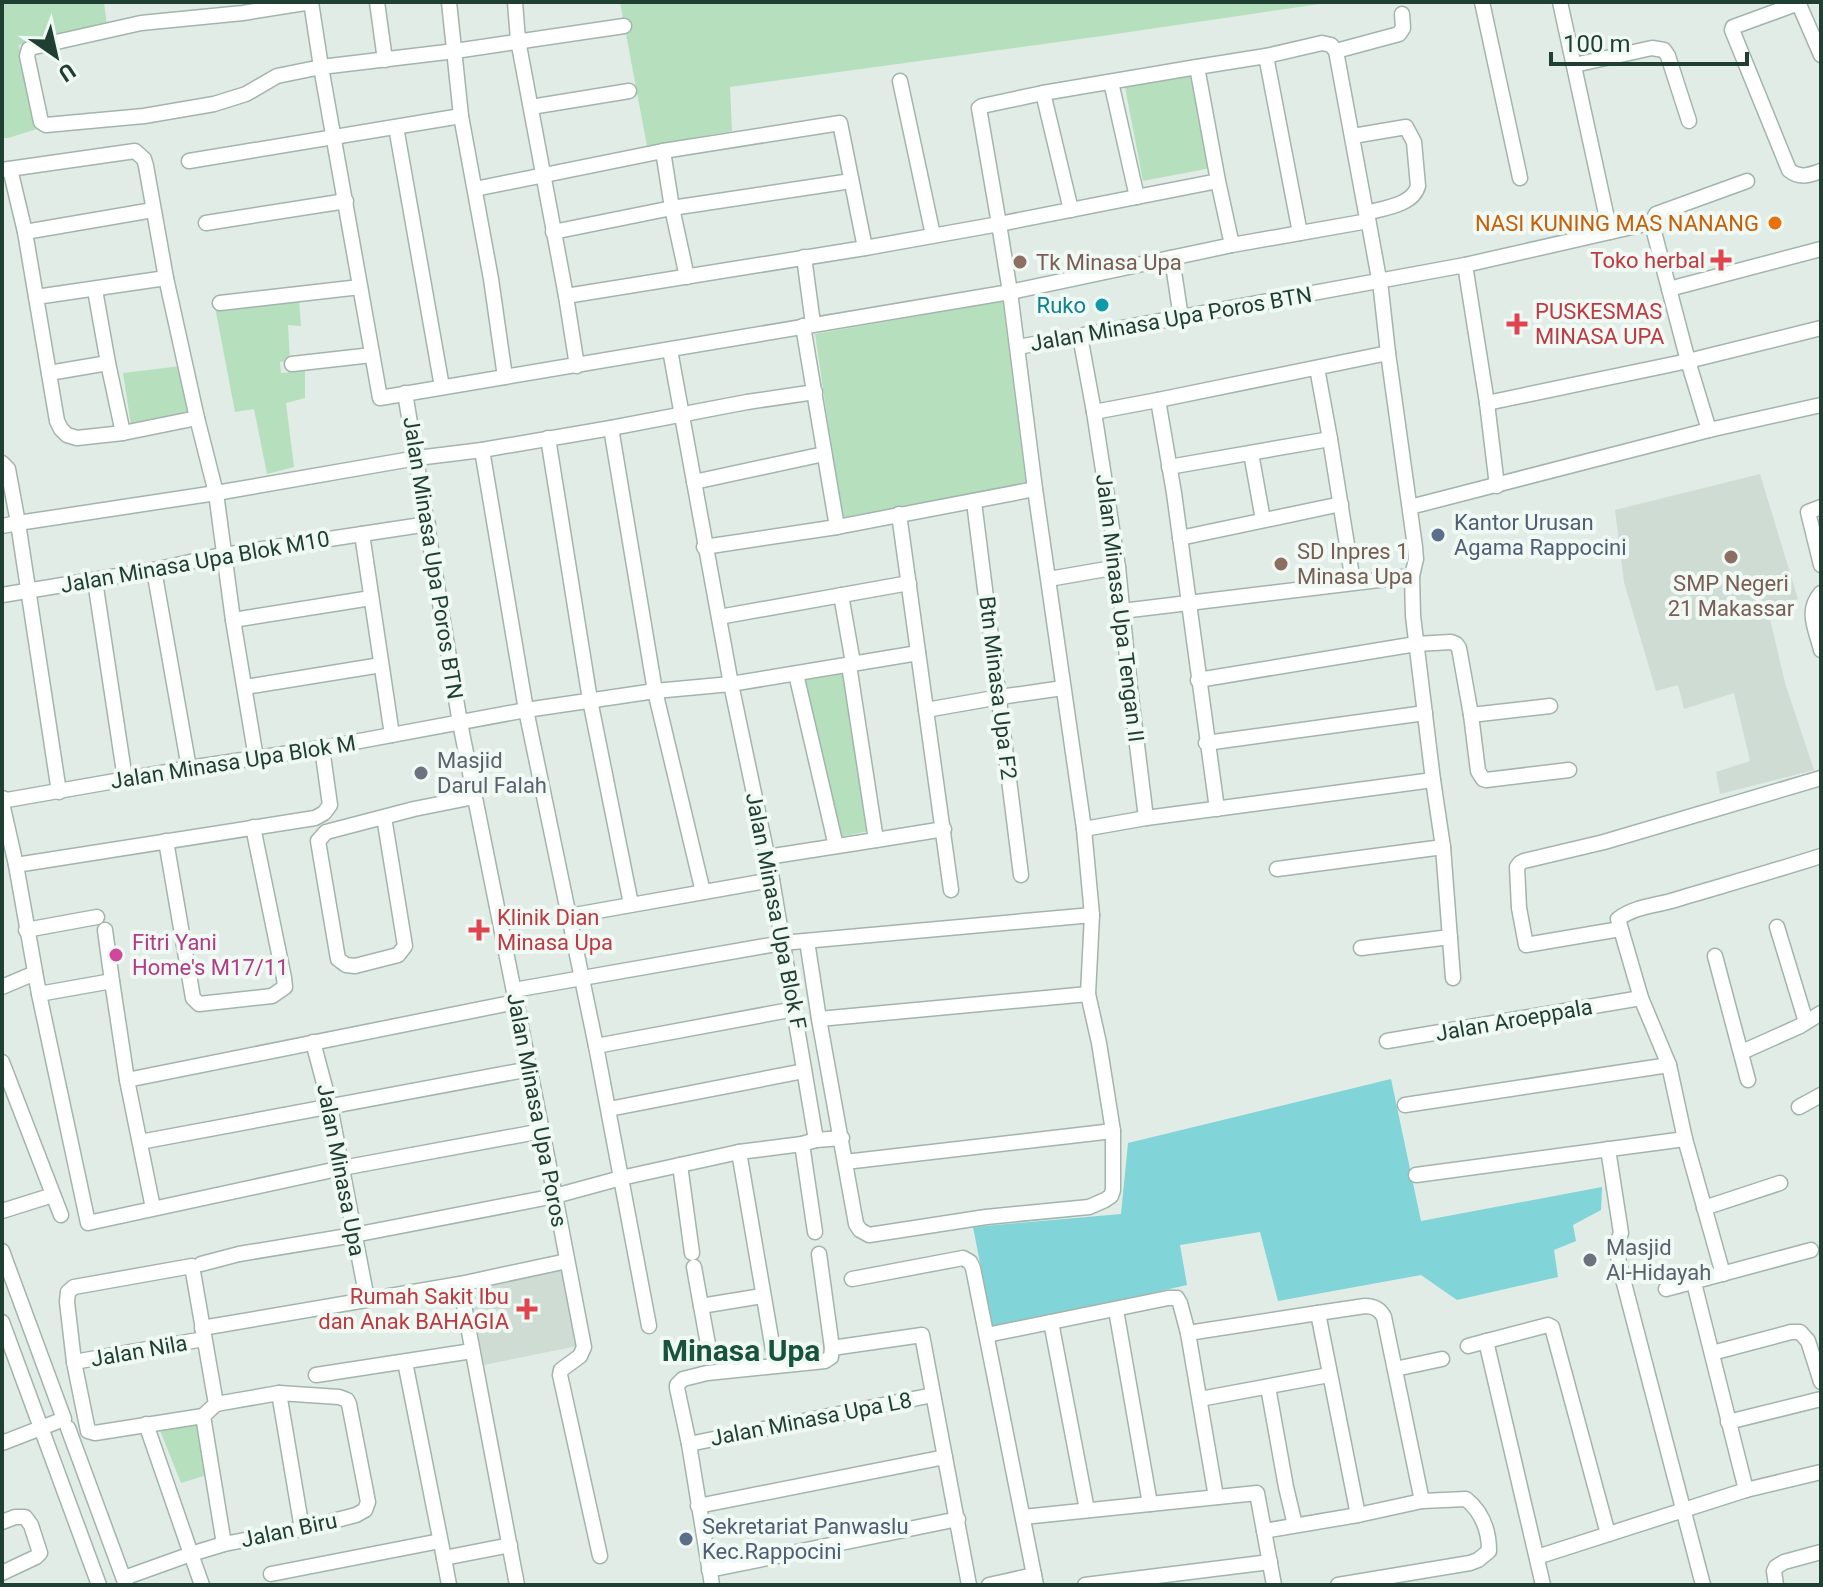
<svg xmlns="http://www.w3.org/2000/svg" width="1823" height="1587" viewBox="0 0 1823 1587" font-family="Roboto,sans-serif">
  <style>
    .built { fill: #cedcd4 }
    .green { fill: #b6e0bd }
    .water { fill: #81d4d8 }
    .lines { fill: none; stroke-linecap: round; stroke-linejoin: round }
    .minor-casing { stroke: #a2b5ac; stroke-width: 17 }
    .minor { stroke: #fff; stroke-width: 14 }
    .food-dot { fill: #e8710a; stroke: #f0f9f4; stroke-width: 3 }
    .health-dot { fill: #e0444e; stroke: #f0f9f4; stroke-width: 3 }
    .education-dot { fill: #8d6e63; stroke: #f0f9f4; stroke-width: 3 }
    .culture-dot { fill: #0f9aa8; stroke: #f0f9f4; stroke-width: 3 }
    .service-dot { fill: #5c6f8a; stroke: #f0f9f4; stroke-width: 3 }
    .worship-dot { fill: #6b7280; stroke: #f0f9f4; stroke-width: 3 }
    .hotel-dot { fill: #d1479c; stroke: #f0f9f4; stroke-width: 3 }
    .labels { text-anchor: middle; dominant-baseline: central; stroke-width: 8; stroke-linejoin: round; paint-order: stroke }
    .food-label { font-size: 22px; fill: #c56008; stroke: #f0f9f4; text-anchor: end }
    .health-label { font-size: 22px; fill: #be3a42; stroke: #f0f9f4; text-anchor: end }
    .education-label { font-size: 22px; fill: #785e54; stroke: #f0f9f4; text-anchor: start }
    .culture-label { font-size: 22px; fill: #0d838f; stroke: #f0f9f4; text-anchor: end }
    .street-label { font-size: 22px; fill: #1f3f32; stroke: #f0f9f4 }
    .service-label { font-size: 22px; fill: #4e5e75; stroke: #f0f9f4; text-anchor: start }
    .worship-label { font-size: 22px; fill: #5b616d; stroke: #f0f9f4; text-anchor: start }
    .hotel-label { font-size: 22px; fill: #b23c85; stroke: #f0f9f4; text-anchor: start }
    .district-label { font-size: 30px; font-weight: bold; fill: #18533e; stroke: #f0f9f4 }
  </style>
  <rect width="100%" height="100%" fill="#e0ece5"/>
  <!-- built -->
  <g class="built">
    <polygon points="1760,474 1798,599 1768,610 1785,683 1814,770 1720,794 1716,772 1750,761 1734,693 1684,709 1678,685 1656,691 1624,582 1615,510"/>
    <polygon points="571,1257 587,1344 484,1365 467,1275"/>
  </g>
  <!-- green -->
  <g class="green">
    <polygon points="2,2 104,2 107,26 19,45 37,129 8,138 2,138"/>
    <polygon points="620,2 1333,2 1102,36 730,87 732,131 647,146"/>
    <polygon points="1197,68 1216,167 1143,181 1124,82"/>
    <polygon points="299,300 301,326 288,325 290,360 280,362 281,373 305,371 305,398 286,403 294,467 267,474 254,409 235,412 215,307"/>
    <polygon points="1003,301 1026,485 842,519 815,334"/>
    <polygon points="181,366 189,413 131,425 123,373"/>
    <polygon points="855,667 880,829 839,837 800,677"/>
    <polygon points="209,1418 216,1472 181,1483 159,1428"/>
  </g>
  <!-- water -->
  <polygon class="water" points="1391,1079 1421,1221 1602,1187 1601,1210 1573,1225 1576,1241 1554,1250 1558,1277 1457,1300 1421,1275 1278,1301 1260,1232 1180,1245 1187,1285 993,1329 973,1227 1121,1214 1128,1143"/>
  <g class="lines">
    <!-- minor casing -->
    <g class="minor-casing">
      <g id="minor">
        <polyline points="311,2 243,13 141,23 34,47 29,49 27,56 41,122 46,125 144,116 214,104 246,94 277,76 321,67 380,398 1010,292 1035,489 1084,829 1092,915 1088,994 1099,1043 1113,1131"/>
        <polyline points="311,2 321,67 455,51 624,26"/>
        <polyline points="377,2 385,60"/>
        <polyline points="449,2 461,116 491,279 505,377"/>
        <polyline points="515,2 518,40 566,296 577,366"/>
        <polyline points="1482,2 1520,178"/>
        <polyline points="1560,2 1610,232"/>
        <polyline points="1798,2 1821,55"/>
        <path d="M 1799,3 L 1733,27 L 1732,30 L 1789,170 C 1800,179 1809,175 1821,171"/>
        <polyline points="1336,51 1399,34 1403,28 1402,14"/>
        <path d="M 1266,56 L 1322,43 L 1331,45 L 1336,51 L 1366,213 C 1384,208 1413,205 1418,186 L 1414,142 L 1406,127 L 1353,136"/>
        <polyline points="1574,65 1652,48 1664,50 1668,56 1689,121"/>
        <polyline points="1197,67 1266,56 1300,233"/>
        <polyline points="900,81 933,235"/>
        <polyline points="1111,82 1137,197"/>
        <polyline points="1043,93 1071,210"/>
        <polyline points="531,107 629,91"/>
        <polyline points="396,127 442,387"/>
        <polyline points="663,151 672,208 687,277"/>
        <polyline points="189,161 461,116"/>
        <polyline points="10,169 25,232 57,421 61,429 67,435 77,438 123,433 197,418"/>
        <polyline points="2,170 135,151 144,159 146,166 166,278 197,418 216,493 233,620 256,758"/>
        <polyline points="1218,181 999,224 979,108 982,106 1043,93 1197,67 1218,181 1232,245 1368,221"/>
        <polyline points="475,189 663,151 840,123 865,248"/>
        <polyline points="1367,213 1381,290 1388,353 1415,547 1416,559 1412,576 1413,616 1433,780 1443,847 1453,978"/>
        <polyline points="206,223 346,201"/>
        <polyline points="1650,225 1653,228 1688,361 1709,430 1821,405"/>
        <polyline points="1650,225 1656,214 1747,181"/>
        <polyline points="25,232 153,210"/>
        <polyline points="553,232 672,208 851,181"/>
        <polyline points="804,257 813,324"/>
        <polyline points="1172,258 1181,318"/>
        <polyline points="1465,265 1487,403 1497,486"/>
        <polyline points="1669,289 1821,249"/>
        <polyline points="566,296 865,248 999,224 1010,292 1232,245"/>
        <polyline points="36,297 166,278"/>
        <polyline points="220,303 360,287"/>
        <polyline points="803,326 837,527"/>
        <polyline points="1080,336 1094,412 1118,567 1130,688 1146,818"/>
        <polyline points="1018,347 1465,265 1645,224 1650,225"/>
        <polyline points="108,363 123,433"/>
        <polyline points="292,364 372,355"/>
        <polyline points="1317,368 1330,439 1353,582"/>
        <polyline points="49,373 108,363 95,290"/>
        <polyline points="405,393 460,723 555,1196 584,1347 580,1356 561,1370 560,1375 600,1556"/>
        <polyline points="1158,400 1174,493 1217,809"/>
        <polyline points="1487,403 1688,361 1821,328"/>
        <polyline points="1094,412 1158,400 1388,353"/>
        <polyline points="611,428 655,691 703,892"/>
        <polyline points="548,438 590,700 631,904"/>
        <polyline points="482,450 526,710 596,1046 649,1326"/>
        <polyline points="1251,453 1263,520"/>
        <polyline points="2,463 8,469 18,523 2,526"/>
        <polyline points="1169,467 1330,439"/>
        <polyline points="694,482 824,454"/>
        <polyline points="974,502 1021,875"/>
        <polyline points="1410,507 1709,430"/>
        <polyline points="1821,507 1808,512 1821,565"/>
        <polyline points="899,514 926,710"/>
        <polyline points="1180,538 1341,504"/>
        <polyline points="704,547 837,527 1035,489"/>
        <polyline points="154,570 189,768"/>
        <polyline points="1049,579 1118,567"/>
        <polyline points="95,581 125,779"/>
        <path d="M 1821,593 C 1805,611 1816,629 1821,650"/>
        <polyline points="2,595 154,570 217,556 362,534"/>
        <polyline points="841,595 853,663"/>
        <polyline points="1122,611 1412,576"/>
        <polyline points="719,617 909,583"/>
        <polyline points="233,620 371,598"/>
        <polyline points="849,665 876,840 944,829"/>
        <polyline points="796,674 836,846"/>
        <polyline points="1198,680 1416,644 1451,642 1456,644 1459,648 1471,715 1478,771 1483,779 1486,780 1569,770"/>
        <polyline points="245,687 381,665"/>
        <polyline points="1471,715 1550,706"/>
        <polyline points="392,735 362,534 428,524"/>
        <polyline points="1206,743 1425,713"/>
        <polyline points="59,792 18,523 216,493 417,458 482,450 611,428 747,402 815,392"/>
        <polyline points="2,798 7,800 189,768 322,748 526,710 655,691 731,684 670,350"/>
        <polyline points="2,803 16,865 39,994 112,981 127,1080 153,1208"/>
        <polyline points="384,817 405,946 398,955 355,966 346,965 338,959 318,841 326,832 414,809 474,797"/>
        <polyline points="1084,829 1146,818 1433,780"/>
        <polyline points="166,841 193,998 199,1004 272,996 285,987 284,978 253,827"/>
        <polyline points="767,857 876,840"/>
        <polyline points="16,865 315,818 324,813 330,805 322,748"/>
        <polyline points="1277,869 1443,847"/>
        <polyline points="951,890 926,710 1000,697 1063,688"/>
        <polyline points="569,916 772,880"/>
        <polyline points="1777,927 1806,1022"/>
        <polyline points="1620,929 1526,945 1519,908 1517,867 1520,863 1524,861 1604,842 1821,778"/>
        <polyline points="26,930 97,917"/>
        <polyline points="105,930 112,981"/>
        <polyline points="807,941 819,1019"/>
        <polyline points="1361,948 1450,937"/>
        <polyline points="1715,956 1748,1080"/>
        <polyline points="2,987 35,973"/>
        <polyline points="514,990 782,943 1092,915"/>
        <polyline points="39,994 88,1223 342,1168 542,1131"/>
        <polyline points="1387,1041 1641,998"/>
        <polyline points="313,1042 330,1106 367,1299"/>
        <polyline points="596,1046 795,1009"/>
        <polyline points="1742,1052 1800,1026 1821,1013"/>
        <polyline points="2,1062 61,1215"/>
        <polyline points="127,1080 516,1002"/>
        <polyline points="1405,1105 1669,1065"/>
        <polyline points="1799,1107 1821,1095"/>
        <polyline points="609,1109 804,1071"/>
        <polyline points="816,1140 771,874 731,684 918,653"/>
        <polyline points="140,1142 530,1069"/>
        <polyline points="802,1144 815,1232"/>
        <polyline points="1608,1149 1621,1233 1617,1243 1619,1264 1703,1585"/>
        <polyline points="739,1152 773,1350"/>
        <polyline points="845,1162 1113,1131 1113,1190 1111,1196 1105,1200 1089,1207 986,1217 869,1235 860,1230 856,1224 819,1019 1088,994"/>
        <polyline points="680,1165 692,1253"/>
        <polyline points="1416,1175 1685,1139"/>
        <polyline points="1704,1208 1780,1183"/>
        <polyline points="2,1211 53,1195"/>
        <polyline points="2,1251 64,1419 2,1443"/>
        <polyline points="819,1254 832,1348"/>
        <polyline points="201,1264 239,1254 354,1235 555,1196 621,1178 739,1152 802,1144 816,1140 842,1138"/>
        <polygon points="192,1266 216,1404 203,1416 95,1433 88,1431 74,1362 67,1302 68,1292 74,1287"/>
        <polyline points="694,1267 701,1306 762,1296"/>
        <path d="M 1723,1274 L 1685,1139 L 1669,1065 L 1641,998 L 1618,919 C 1634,907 1653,906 1671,901 C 1721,886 1771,872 1821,856"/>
        <polyline points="852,1279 963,1258 970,1262 973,1268 1036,1585"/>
        <polyline points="1694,1283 1746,1490"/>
        <polyline points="460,1284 517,1585"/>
        <polyline points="1666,1289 1811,1250"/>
        <polyline points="701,1306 709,1350"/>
        <polyline points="1116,1310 1150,1504"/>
        <path d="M 1318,1313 L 1365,1306 C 1374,1306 1380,1309 1384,1317 L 1422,1501 L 1466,1499 C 1482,1512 1489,1530 1489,1551 L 1478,1560 L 1470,1563 L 1338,1585"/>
        <polyline points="2,1322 99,1585"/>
        <polyline points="1051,1322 1087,1510"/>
        <polyline points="202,1328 460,1284 567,1261"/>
        <polyline points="1188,1333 1318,1313 1358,1515 1264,1531"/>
        <polyline points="987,1335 1168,1298 1177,1298 1180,1303 1188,1333 1216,1497"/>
        <polyline points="1486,1341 1543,1585"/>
        <polyline points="1468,1346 1548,1325 1552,1327 1608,1534"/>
        <polyline points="1712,1353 1791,1332 1800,1332 1808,1341 1821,1382"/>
        <polyline points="74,1362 204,1339"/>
        <polyline points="405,1362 444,1558 510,1545"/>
        <polyline points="1395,1369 1442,1359"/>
        <polyline points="316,1375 472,1351"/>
        <polyline points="1268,1387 1286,1487 1295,1525"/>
        <polyline points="279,1393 302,1529"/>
        <polyline points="1200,1399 1329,1375"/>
        <polyline points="203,1416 224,1544"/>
        <polyline points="1728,1422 1821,1399"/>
        <polyline points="68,1428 126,1585"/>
        <polyline points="689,1444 933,1395"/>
        <polyline points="698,1506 945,1457"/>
        <polyline points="1358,1515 1422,1501"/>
        <polyline points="1023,1517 1257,1493 1274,1585"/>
        <polyline points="2,1522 15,1517 25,1517 31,1525 40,1553 36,1557 2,1573"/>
        <polyline points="1537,1557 1746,1490 1821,1472"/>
        <polyline points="444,1558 449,1585"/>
        <polyline points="709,1570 958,1519"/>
        <polyline points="271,1574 440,1541"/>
        <polyline points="124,1578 191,1554 146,1424"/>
        <polyline points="202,1585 191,1554 224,1544 302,1529 356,1515 365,1510 368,1502 349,1404 347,1400 339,1397 279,1393 216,1404"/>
        <polyline points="712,1585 689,1444 677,1388 677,1385 683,1379 707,1373 825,1361 831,1357 832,1348 922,1335 969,1585"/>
        <polyline points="989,1585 1034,1575"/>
        <polyline points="1085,1585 1270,1562"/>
        <polyline points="1776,1585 1774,1571 1776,1567 1784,1562 1821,1552"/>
      </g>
    </g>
    <!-- minor -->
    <use href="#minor" class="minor"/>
  </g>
  <!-- markers -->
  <circle class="food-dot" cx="1775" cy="223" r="8"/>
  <g class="health-dot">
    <path d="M1717 248h8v8h8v8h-8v8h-8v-8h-8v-8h8z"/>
    <path d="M1513 312h8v8h8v8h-8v8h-8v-8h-8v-8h8z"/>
    <path d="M475 918h8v8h8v8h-8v8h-8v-8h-8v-8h8z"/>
    <path d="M523 1297h8v8h8v8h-8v8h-8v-8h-8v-8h8z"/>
  </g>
  <g class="education-dot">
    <circle cx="1020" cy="262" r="8"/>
    <circle cx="1731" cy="557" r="8"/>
    <circle cx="1281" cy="564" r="8"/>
  </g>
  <circle class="culture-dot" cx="1102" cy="305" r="8"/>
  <g class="service-dot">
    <circle cx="1438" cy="535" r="8"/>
    <circle cx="686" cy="1539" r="8"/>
  </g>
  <g class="worship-dot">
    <circle cx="421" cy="773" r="8"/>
    <circle cx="1590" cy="1260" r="8"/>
  </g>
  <circle class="hotel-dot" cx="116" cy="955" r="8"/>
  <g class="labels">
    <!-- food labels -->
    <g class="food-label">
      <text x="1759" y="223">NASI KUNING MAS NANANG</text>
    </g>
    <!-- health labels -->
    <g class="health-label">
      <text x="1705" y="260">Toko herbal</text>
      <text x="1535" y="311" text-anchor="start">PUSKESMAS<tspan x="1535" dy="25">MINASA UPA</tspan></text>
      <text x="497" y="917" text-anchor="start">Klinik Dian<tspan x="497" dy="25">Minasa Upa</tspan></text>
      <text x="509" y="1296">Rumah Sakit Ibu<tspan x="509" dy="25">dan Anak BAHAGIA</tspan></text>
    </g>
    <!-- education labels -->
    <g class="education-label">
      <text x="1036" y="262">Tk Minasa Upa</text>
      <text x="1297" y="551">SD Inpres 1<tspan x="1297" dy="25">Minasa Upa</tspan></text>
      <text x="1731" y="583" text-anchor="middle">SMP Negeri<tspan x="1731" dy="25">21 Makassar</tspan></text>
    </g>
    <!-- culture labels -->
    <g class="culture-label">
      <text x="1086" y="305">Ruko</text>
    </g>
    <!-- street labels -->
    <g class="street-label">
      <text transform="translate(1171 319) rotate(-10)">Jalan Minasa Upa Poros BTN</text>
      <text transform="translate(433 558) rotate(81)">Jalan Minasa Upa Poros BTN</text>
      <text transform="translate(195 562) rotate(-10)">Jalan Minasa Upa Blok M10</text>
      <text transform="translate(1120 608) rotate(83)">Jalan Minasa Upa Tengan II</text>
      <text transform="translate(998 688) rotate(83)">Btn Minasa Upa F2</text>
      <text transform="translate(233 762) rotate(-9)">Jalan Minasa Upa Blok M</text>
      <text transform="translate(776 911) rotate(79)">Jalan Minasa Upa Blok F</text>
      <text transform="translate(1514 1020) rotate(-10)">Jalan Aroeppala</text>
      <text transform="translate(537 1110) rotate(79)">Jalan Minasa Upa Poros</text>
      <text transform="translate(341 1170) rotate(79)">Jalan Minasa Upa</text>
      <text transform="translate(139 1351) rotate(-10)">Jalan Nila</text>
      <text transform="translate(811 1419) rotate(-11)">Jalan Minasa Upa L8</text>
      <text transform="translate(289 1530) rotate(-12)">Jalan Biru</text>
    </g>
    <!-- service labels -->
    <g class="service-label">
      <text x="1454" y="522">Kantor Urusan<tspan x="1454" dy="25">Agama Rappocini</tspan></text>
      <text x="702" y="1526">Sekretariat Panwaslu<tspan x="702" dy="25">Kec.Rappocini</tspan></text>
    </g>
    <!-- worship labels -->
    <g class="worship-label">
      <text x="437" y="760">Masjid<tspan x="437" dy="25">Darul Falah</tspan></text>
      <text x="1606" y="1247">Masjid<tspan x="1606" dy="25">Al-Hidayah</tspan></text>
    </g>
    <!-- hotel labels -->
    <g class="hotel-label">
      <text x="132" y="942">Fitri Yani<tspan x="132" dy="25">Home's M17/11</tspan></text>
    </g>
    <!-- district labels -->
    <g class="district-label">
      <text x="741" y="1350">Minasa Upa</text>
    </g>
  </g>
  <!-- border -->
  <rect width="1823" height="1587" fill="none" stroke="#1f3f32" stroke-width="8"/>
  <!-- north arrow -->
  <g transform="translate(56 56) rotate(146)" stroke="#f0f9f4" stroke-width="6" paint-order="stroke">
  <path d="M0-6L14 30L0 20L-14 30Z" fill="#1f3f32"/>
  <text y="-12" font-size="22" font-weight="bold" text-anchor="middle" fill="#1f3f32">U</text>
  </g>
  <!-- scale -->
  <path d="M1551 52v12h196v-12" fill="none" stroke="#1f3f32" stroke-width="4"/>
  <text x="1563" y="52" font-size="24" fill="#1f3f32" stroke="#f0f9f4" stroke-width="6" paint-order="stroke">100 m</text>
</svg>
